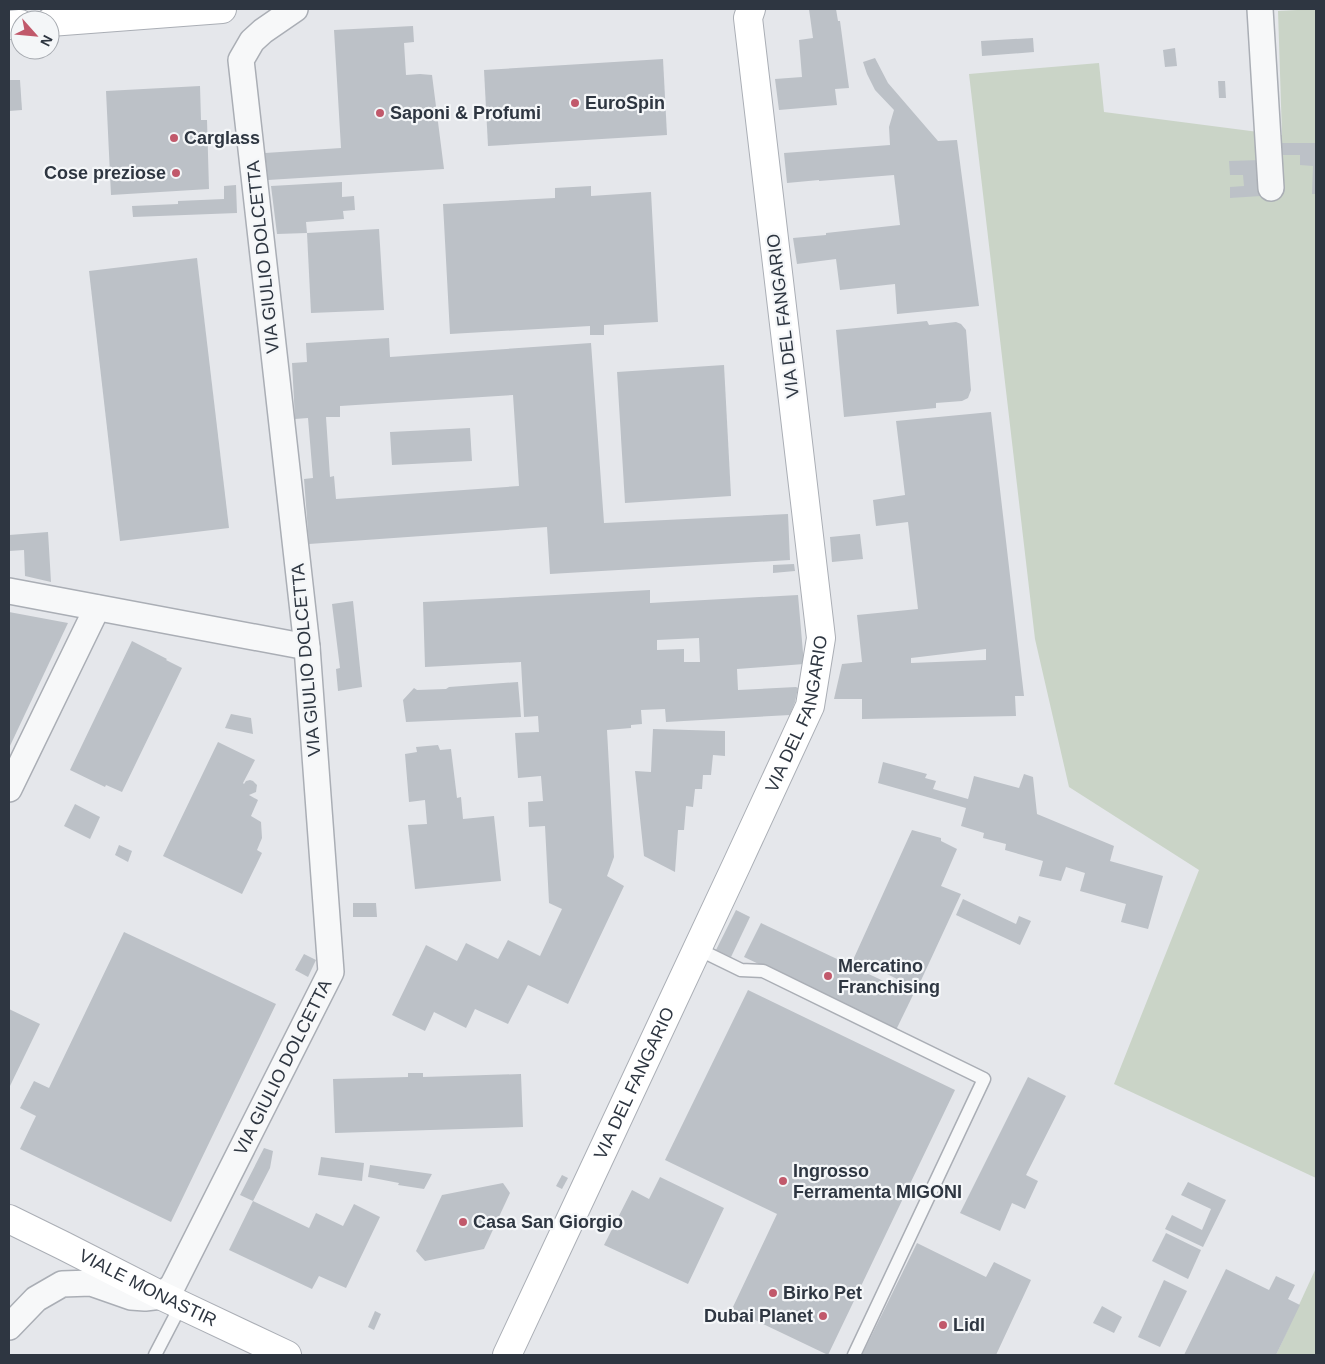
<svg xmlns="http://www.w3.org/2000/svg" width="1325" height="1364" viewBox="0 0 1325 1364" font-family="Helvetica,sans-serif">
  <style>
    .green { fill: #cad4c7 }
    .building { fill: #bcc1c7; fill-rule: evenodd }
    .lines { fill: none; stroke-linecap: round; stroke-linejoin: round }
    .service-casing { stroke: #aaaeb5; stroke-width: 15 }
    .minor-casing { stroke: #aaaeb5; stroke-width: 28 }
    .secondary-casing { stroke: #aaaeb5; stroke-width: 30 }
    .service { stroke: #f7f8f9; stroke-width: 12 }
    .minor { stroke: #f7f8f9; stroke-width: 25 }
    .secondary { stroke: #fff; stroke-width: 28 }
    .poi-dot { fill: #c1596b; stroke: #f4f6f8; stroke-width: 2 }
    .labels { text-anchor: middle; dominant-baseline: central; stroke-width: 4.5; stroke-linejoin: round; paint-order: stroke }
    .poi-label { font-size: 18px; font-weight: bold; fill: #2e3641; stroke: #f4f6f8; text-anchor: start }
    .street-label { font-size: 18px; fill: #2e3641; stroke: #f4f6f8 }
  </style>
  <rect width="100%" height="100%" fill="#e5e7eb"/>
  <!-- green -->
  <g class="green">
    <polygon points="1316,9 1316,1178 1114,1084 1199,870 1069,787 1035,639 969,74 1099,63 1104,112 1282,135 1278,11"/>
    <polygon points="1316,1268 1316,1355 1276,1355"/>
  </g>
  <!-- building -->
  <g class="building">
    <polygon points="809,9 836,9 838,21 840,21 849,88 835,89 837,105 779,110 775,79 802,77 799,40 813,38"/>
    <polygon points="413,26 414,42 404,43 406,75 420,74 432,75 444,169 268,180 265,153 341,148 334,30"/>
    <polygon points="1033,38 1034,52 982,56 981,41"/>
    <polygon points="1175,48 1177,66 1165,67 1163,50"/>
    <polygon points="875,58 888,83 938,141 957,140 979,306 897,314 895,284 840,290 836,259 797,264 793,238 826,235 826,233 900,225 894,175 819,181 819,180 787,183 784,153 890,145 889,127 894,110 875,90 867,74 863,62"/>
    <polygon points="663,59 667,135 488,146 484,70"/>
    <polygon points="9,80 20,80 22,110 9,111"/>
    <polygon points="1218,81 1225,81 1226,98 1219,98"/>
    <polygon points="200,86 201,120 207,120 209,189 111,195 106,91"/>
    <polygon points="1281,143 1316,143 1316,194 1312,194 1313,166 1300,165 1300,155 1282,155"/>
    <polygon points="1260,160 1261,196 1230,198 1230,187 1244,186 1243,175 1230,175 1229,161"/>
    <polygon points="342,182 342,197 354,196 355,210 343,211 344,219 306,222 307,233 277,234 271,186"/>
    <polygon points="236,185 237,213 133,217 132,206 178,204 178,201 224,199 224,186"/>
    <polygon points="591,186 591,196 651,192 658,322 604,325 604,335 590,335 590,326 450,334 443,204 555,198 555,188"/>
    <polygon points="379,229 384,310 311,313 307,233"/>
    <polygon points="197,258 229,528 120,541 89,271"/>
    <polygon points="927,321 929,325 956,322 961,324 966,330 971,390 968,398 962,401 936,403 936,408 844,417 836,330"/>
    <path d="M 389,338 L 390,357 L 591,343 L 604,523 L 788,514 L 790,560 L 550,574 L 547,527 L 309,544 L 304,479 L 313,478 L 308,418 L 295,419 L 292,363 L 307,362 L 306,343 ZM 513,395 L 519,486 L 336,499 L 334,476 L 330,477 L 326,417 L 340,417 L 340,406 Z"/>
    <polygon points="724,365 731,496 625,503 617,372"/>
    <path d="M 991,412 L 1024,696 L 1015,696 L 1016,716 L 862,719 L 862,699 L 834,699 L 842,664 L 862,662 L 857,615 L 918,609 L 908,522 L 876,526 L 873,500 L 905,495 L 896,421 ZM 986,649 L 986,660 L 911,663 L 911,658 Z"/>
    <polygon points="470,428 472,461 392,465 390,432"/>
    <polygon points="48,532 51,582 25,576 24,550 9,551 9,535"/>
    <polygon points="860,534 863,559 832,562 830,537"/>
    <polygon points="794,564 795,571 773,573 773,565"/>
    <path d="M 650,590 L 650,603 L 798,595 L 804,664 L 737,669 L 738,690 L 796,687 L 798,688 L 795,702 L 790,715 L 666,722 L 665,709 L 641,710 L 642,724 L 631,725 L 631,728 L 607,730 L 614,857 L 607,876 L 624,886 L 568,1004 L 528,985 L 508,1024 L 475,1009 L 466,1028 L 434,1012 L 425,1031 L 392,1015 L 426,945 L 457,961 L 466,943 L 498,959 L 508,940 L 540,956 L 562,909 L 549,903 L 545,826 L 529,827 L 528,802 L 543,801 L 541,776 L 518,778 L 515,733 L 539,732 L 538,716 L 524,717 L 521,662 L 425,667 L 423,602 ZM 699,638 L 700,662 L 684,662 L 684,649 L 657,650 L 657,640 Z"/>
    <polygon points="353,601 362,687 338,691 336,669 340,668 332,604"/>
    <polygon points="9,612 68,623 9,748"/>
    <polygon points="132,641 167,659 166,660 182,668 122,792 106,785 105,787 70,770"/>
    <polygon points="518,682 521,717 406,722 403,700 414,688 417,690 446,689 449,687"/>
    <polygon points="231,714 251,718 253,734 225,728"/>
    <polygon points="653,729 725,731 725,756 713,755 711,775 703,775 702,789 695,789 693,807 686,806 684,830 678,830 675,872 644,856 635,771 651,772"/>
    <polygon points="218,742 255,760 243,783 244,784 246,781 250,780 253,781 257,785 256,792 249,795 258,800 251,816 261,822 262,838 257,850 262,853 242,894 163,856"/>
    <polygon points="438,745 440,750 451,749 457,798 461,797 463,819 494,816 501,881 415,889 408,825 427,824 425,800 409,802 405,754 417,752 416,747"/>
    <polygon points="883,762 927,774 925,778 936,781 933,789 968,799 974,776 1019,788 1024,774 1033,777 1037,814 1114,846 1110,861 1163,876 1148,929 1121,922 1126,904 1080,891 1085,873 1066,867 1061,881 1039,876 1043,861 1005,850 1006,844 983,838 984,833 961,826 966,808 878,783"/>
    <polygon points="75,804 100,817 90,839 64,826"/>
    <polygon points="912,830 941,838 941,841 957,849 941,886 961,894 917,989 883,972 882,973 853,960"/>
    <polygon points="119,845 132,851 128,862 115,855"/>
    <polygon points="963,899 1016,924 1019,916 1031,921 1020,945 956,915"/>
    <polygon points="353,903 376,903 377,917 353,917"/>
    <polygon points="736,910 750,917 731,957 716,950"/>
    <polygon points="761,923 913,995 896,1030 744,957"/>
    <polygon points="124,932 276,1004 171,1222 20,1149 36,1116 20,1108 34,1081 49,1088"/>
    <polygon points="304,954 316,960 308,977 295,970"/>
    <polygon points="748,990 955,1090 828,1355 732,1309 777,1214 665,1160"/>
    <polygon points="9,1009 40,1024 9,1088"/>
    <polygon points="408,1073 423,1073 423,1077 521,1074 523,1127 335,1133 333,1079 408,1077"/>
    <polygon points="1028,1077 1066,1096 1026,1175 1038,1181 1025,1209 1012,1203 1000,1231 960,1213"/>
    <polygon points="264,1148 273,1151 270,1168 253,1201 309,1228 316,1213 343,1226 354,1204 380,1217 346,1288 319,1276 312,1289 229,1250 253,1201 240,1195"/>
    <polygon points="321,1157 364,1163 362,1181 318,1175"/>
    <polygon points="370,1165 432,1174 424,1189 398,1185 399,1183 368,1177"/>
    <polygon points="562,1175 568,1178 562,1189 556,1186"/>
    <polygon points="660,1177 724,1208 688,1284 604,1245 632,1190 649,1199"/>
    <polygon points="1188,1182 1226,1200 1203,1247 1165,1229 1172,1215 1202,1230 1211,1209 1181,1195"/>
    <polygon points="503,1183 510,1193 484,1249 425,1261 416,1251 442,1195"/>
    <polygon points="1166,1233 1201,1250 1188,1279 1152,1261"/>
    <polygon points="917,1243 986,1277 994,1262 1031,1280 996,1355 862,1355"/>
    <polygon points="1226,1269 1269,1290 1276,1276 1295,1285 1288,1299 1300,1305 1276,1355 1184,1355"/>
    <polygon points="1164,1280 1187,1291 1160,1347 1138,1337"/>
    <polygon points="1102,1306 1122,1317 1114,1333 1093,1323"/>
    <polygon points="375,1311 381,1314 374,1330 368,1327"/>
  </g>
  <g class="lines">
    <!-- service casing -->
    <g class="service-casing">
      <g id="service">
        <polyline points="698,949 741,970 763,971 984,1079 854,1355"/>
        <polyline points="155,1355 181,1305"/>
      </g>
    </g>
    <!-- minor casing -->
    <g class="minor-casing">
      <g id="minor">
        <polyline points="1260,9 1271,188"/>
        <polyline points="9,591 307,647"/>
        <polyline points="9,789 97,608"/>
        <path id="s1" d="M 9,1327 L 36,1299 L 62,1284 L 91,1283 L 131,1297 L 145,1298 L 162,1296 L 173,1285 L 331,972 L 307,647 L 241,60 L 252,41 L 263,31 L 295,9"/>
      </g>
    </g>
    <!-- secondary casing -->
    <g class="secondary-casing">
      <g id="secondary">
        <polyline points="50,22 222,9"/>
        <polyline points="9,25 20,24"/>
        <path id="s2" d="M 9,1219 L 64,1246 L 162,1296 L 287,1355"/>
        <path id="s3" d="M 507,1355 L 736,866 L 810,706 L 821,638 L 748,18 L 751,9"/>
      </g>
    </g>
    <!-- service -->
    <use href="#service" class="service"/>
    <!-- minor -->
    <use href="#minor" class="minor"/>
    <!-- secondary -->
    <use href="#secondary" class="secondary"/>
  </g>
  <!-- markers -->
  <g class="poi-dot">
    <circle cx="575" cy="103" r="5"/>
    <circle cx="380" cy="113" r="5"/>
    <circle cx="174" cy="138" r="5"/>
    <circle cx="176" cy="173" r="5"/>
    <circle cx="828" cy="976" r="5"/>
    <circle cx="783" cy="1181" r="5"/>
    <circle cx="463" cy="1222" r="5"/>
    <circle cx="773" cy="1293" r="5"/>
    <circle cx="823" cy="1316" r="5"/>
    <circle cx="943" cy="1325" r="5"/>
  </g>
  <g class="labels">
    <!-- poi labels -->
    <g class="poi-label">
      <text x="585" y="103">EuroSpin</text>
      <text x="390" y="113">Saponi &amp; Profumi</text>
      <text x="184" y="138">Carglass</text>
      <text x="166" y="173" text-anchor="end">Cose preziose</text>
      <text x="838" y="966">Mercatino<tspan x="838" dy="21">Franchising</tspan></text>
      <text x="793" y="1171">Ingrosso<tspan x="793" dy="21">Ferramenta MIGONI</tspan></text>
      <text x="473" y="1222">Casa San Giorgio</text>
      <text x="783" y="1293">Birko Pet</text>
      <text x="813" y="1316" text-anchor="end">Dubai Planet</text>
      <text x="953" y="1325">Lidl</text>
    </g>
    <!-- street labels -->
    <g class="street-label">
      <text transform="translate(263 257) rotate(-96)">VIA GIULIO DOLCETTA</text>
      <text transform="translate(783 316) rotate(-97)">VIA DEL FANGARIO</text>
      <text transform="translate(306 660) rotate(-95)">VIA GIULIO DOLCETTA</text>
      <text stroke="none"><textPath href="#s3" startOffset="705">VIA DEL FANGARIO</textPath></text>
      <text stroke="none"><textPath href="#s1" startOffset="431">VIA GIULIO DOLCETTA</textPath></text>
      <text stroke="none"><textPath href="#s3" startOffset="300">VIA DEL FANGARIO</textPath></text>
      <text stroke="none"><textPath href="#s2" startOffset="155">VIALE MONASTIR</textPath></text>
    </g>
  </g>
  <!-- border -->
  <rect width="1325" height="1364" fill="none" stroke="#2e3641" stroke-width="20"/>
  <!-- north arrow -->
  <g transform="translate(35 35) rotate(117)"><circle r="24" fill="#f4f6f8" stroke="#a5a9af"/>
  <path d="M0-4L9 19L0 12L-9 19Z" fill="#c1596b"/>
  <text y="-8" font-size="14" font-weight="bold" text-anchor="middle" fill="#2e3641">N</text>
  </g>
</svg>
